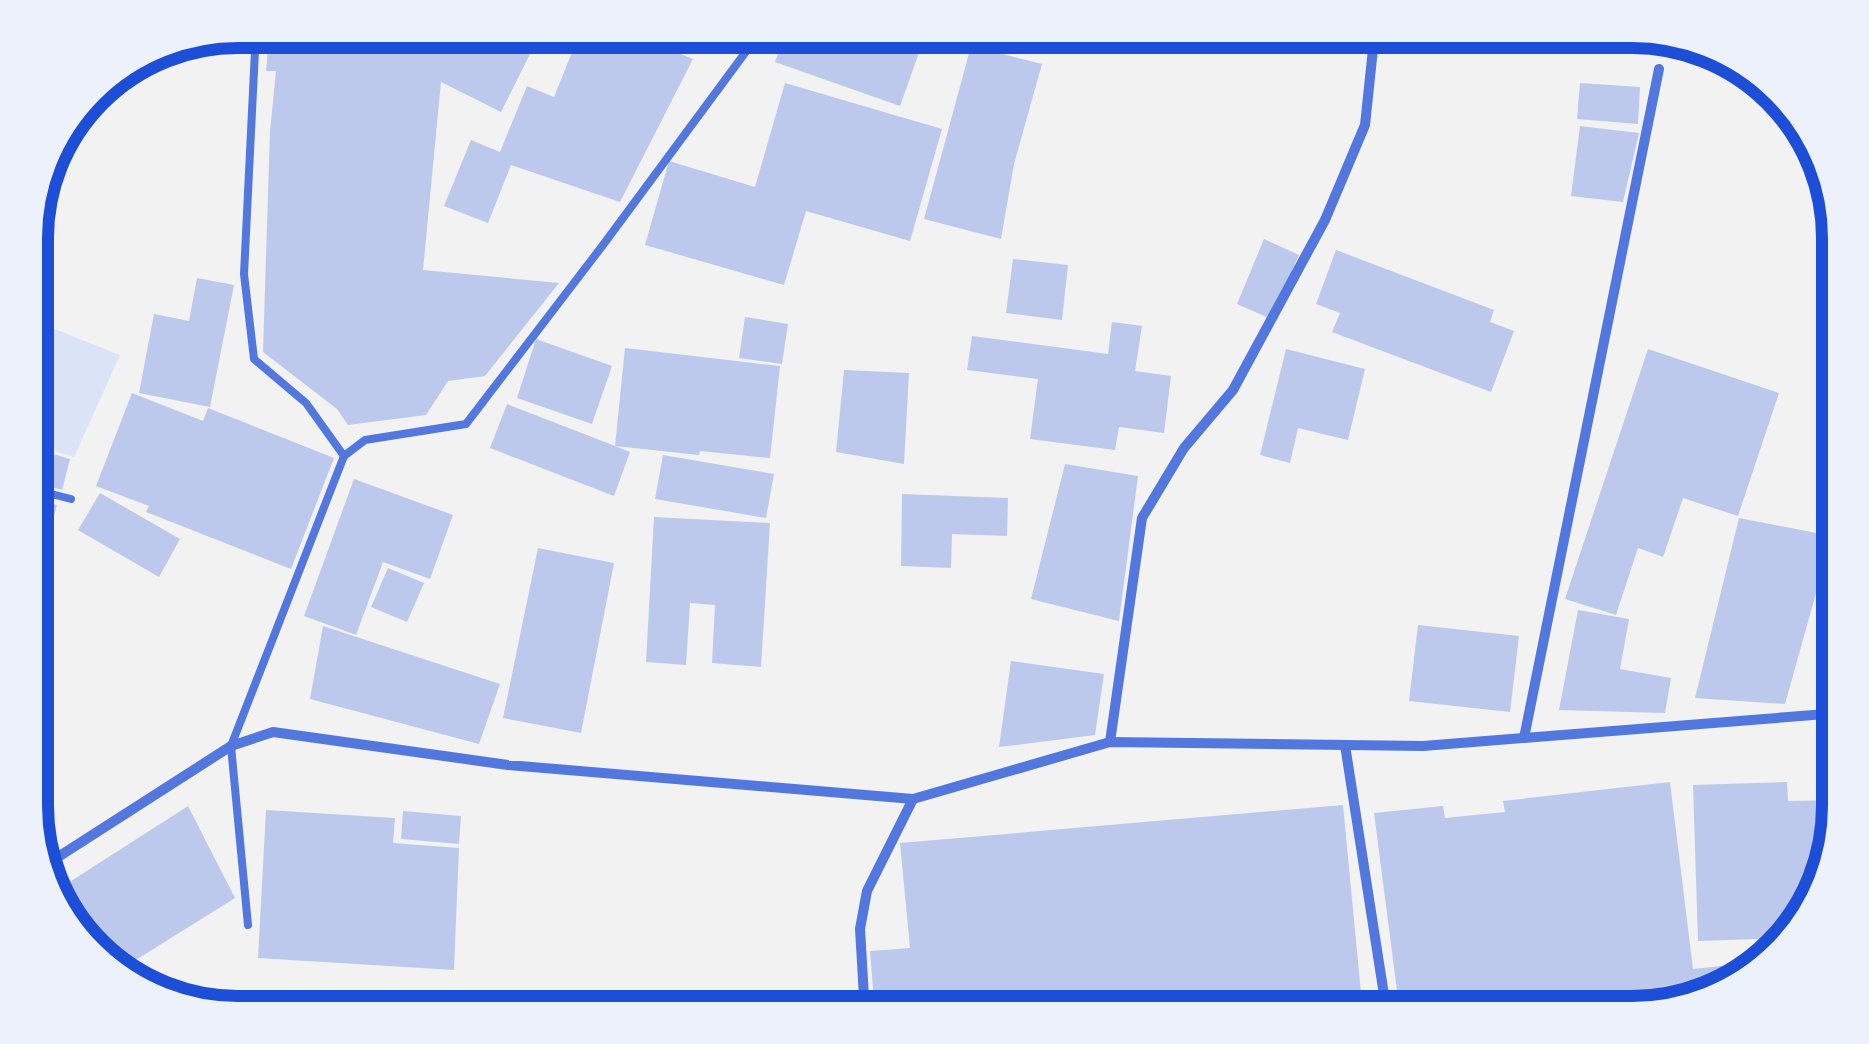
<svg xmlns="http://www.w3.org/2000/svg" width="1869" height="1044" viewBox="0 0 1869 1044" font-family="'IBM Plex Sans',sans-serif">
  <style>
    .green { fill: #dbe4f7 }
    .building { fill: #bdc9ec }
    .lines { fill: none; stroke-linecap: round; stroke-linejoin: round }
    .service { stroke: #5277de; stroke-width: 8 }
    .minor { stroke: #5277de; stroke-width: 10 }
    .rim { fill: none; stroke: #1d4ed8; stroke-width: 12 }
  </style>
  <rect width="100%" height="100%" fill="#f2f2f2"/>
  <!-- green -->
  <polygon class="green" points="32,320 120,355 74,457 32,444"/>
  <!-- building -->
  <g class="building">
    <polygon points="270,30 542,30 501,112 441,82 423,270 559,283 485,376 448,381 426,415 348,425 337,409 263,352 270,131 276,71 266,71"/>
    <polygon points="581,30 622,30 693,59 620,202 511,165 488,223 444,206 471,140 500,152 527,86 554,97"/>
    <polygon points="786,30 927,30 900,106 775,62"/>
    <polygon points="971,46 1042,64 1014,164 1001,239 924,219"/>
    <polygon points="785,83 942,129 910,241 806,211 784,285 645,245 669,161 755,187"/>
    <polygon points="1580,83 1640,87 1638,124 1577,119"/>
    <polygon points="1580,126 1639,133 1623,202 1571,196"/>
    <polygon points="1264,239 1299,255 1271,319 1237,304"/>
    <polygon points="1336,250 1494,310 1490,322 1514,331 1491,392 1332,332 1340,313 1316,304"/>
    <polygon points="1013,259 1068,265 1062,320 1006,313"/>
    <polygon points="197,278 234,285 210,407 139,393 154,314 189,321"/>
    <polygon points="745,317 788,324 782,364 739,358"/>
    <polygon points="1112,322 1142,326 1135,371 1171,376 1164,433 1119,427 1115,450 1030,439 1038,379 967,370 972,336 1108,354"/>
    <polygon points="536,339 612,366 592,424 517,398"/>
    <polygon points="625,348 780,366 770,458 700,451 699,455 615,446 630,452 614,496 490,448 507,404 615,446"/>
    <polygon points="1286,349 1365,369 1348,440 1298,428 1290,463 1260,455"/>
    <polygon points="1648,349 1779,393 1738,516 1683,498 1663,557 1638,548 1616,615 1565,599"/>
    <polygon points="844,370 909,373 904,464 836,452"/>
    <polygon points="132,393 203,421 208,408 334,458 291,569 146,512 149,506 96,486"/>
    <polygon points="32,448 70,459 62,490 32,482"/>
    <polygon points="663,455 774,474 766,518 655,499"/>
    <polygon points="1065,464 1138,476 1119,621 1031,599"/>
    <polygon points="354,479 453,515 430,579 383,562 356,635 304,616"/>
    <polygon points="100,493 180,539 159,577 78,530"/>
    <polygon points="902,494 1008,498 1007,536 952,534 951,568 901,566"/>
    <polygon points="32,497 57,505 45,549 32,545"/>
    <polygon points="654,517 770,523 761,667 712,663 715,605 690,603 686,665 646,662"/>
    <polygon points="1739,518 1832,536 1785,704 1695,698"/>
    <polygon points="538,548 614,563 581,733 503,718"/>
    <polygon points="388,568 424,583 407,622 371,607"/>
    <polygon points="1837,584 1839,695 1816,697 1835,626 1828,625"/>
    <polygon points="1578,610 1629,619 1620,669 1671,678 1665,713 1559,710"/>
    <polygon points="1418,625 1519,636 1510,712 1409,701"/>
    <polygon points="323,626 500,684 479,744 310,699"/>
    <polygon points="1011,661 1104,674 1095,735 999,747"/>
    <polygon points="1670,782 1693,969 1760,962 1736,986 1645,1014 1400,1014 1374,813 1443,806 1445,818 1505,812 1503,801"/>
    <polygon points="1787,782 1788,801 1839,800 1839,820 1812,910 1784,938 1698,941 1693,785"/>
    <polygon points="1343,805 1363,1014 875,1014 870,951 910,948 900,843"/>
    <polygon points="188,806 235,898 118,971 65,922 54,892"/>
    <polygon points="266,810 395,818 393,843 459,848 454,970 258,958"/>
    <polygon points="403,811 461,816 459,844 401,839"/>
    <polygon points="319,1001 344,1014 312,1014"/>
  </g>
  <g class="lines">
    <!-- service -->
    <g class="service">
      <polyline points="731,30 752,42"/>
      <polyline points="344,456 365,440 466,424 603,245 762,30"/>
      <polyline points="32,489 71,499"/>
      <polyline points="248,925 231,746 344,456 306,403 254,359 244,274 256,30"/>
    </g>
    <!-- minor -->
    <g class="minor">
      <polyline points="1524,738 1659,69"/>
      <polyline points="1110,742 1142,518 1184,448 1233,390 1325,220 1365,125 1375,30"/>
      <polyline points="1345,745 1387,1014"/>
      <polyline points="44,866 231,746 273,732 508,765 913,799 1110,742 1423,746 1839,713"/>
      <polyline points="865,1014 860,929 867,891 913,799"/>
    </g>
  </g>
  <!-- crop -->
  <path d="M0 0H1869V1044H0ZM238 48H1632A190 190 0 0 1 1822 238V806A190 190 0 0 1 1632 996H238A190 190 0 0 1 48 806V238A190 190 0 0 1 238 48Z" fill="#edf1fc" fill-rule="evenodd"/>
  <path class="rim" d="M238 48H1632A190 190 0 0 1 1822 238V806A190 190 0 0 1 1632 996H238A190 190 0 0 1 48 806V238A190 190 0 0 1 238 48Z"/>
</svg>
